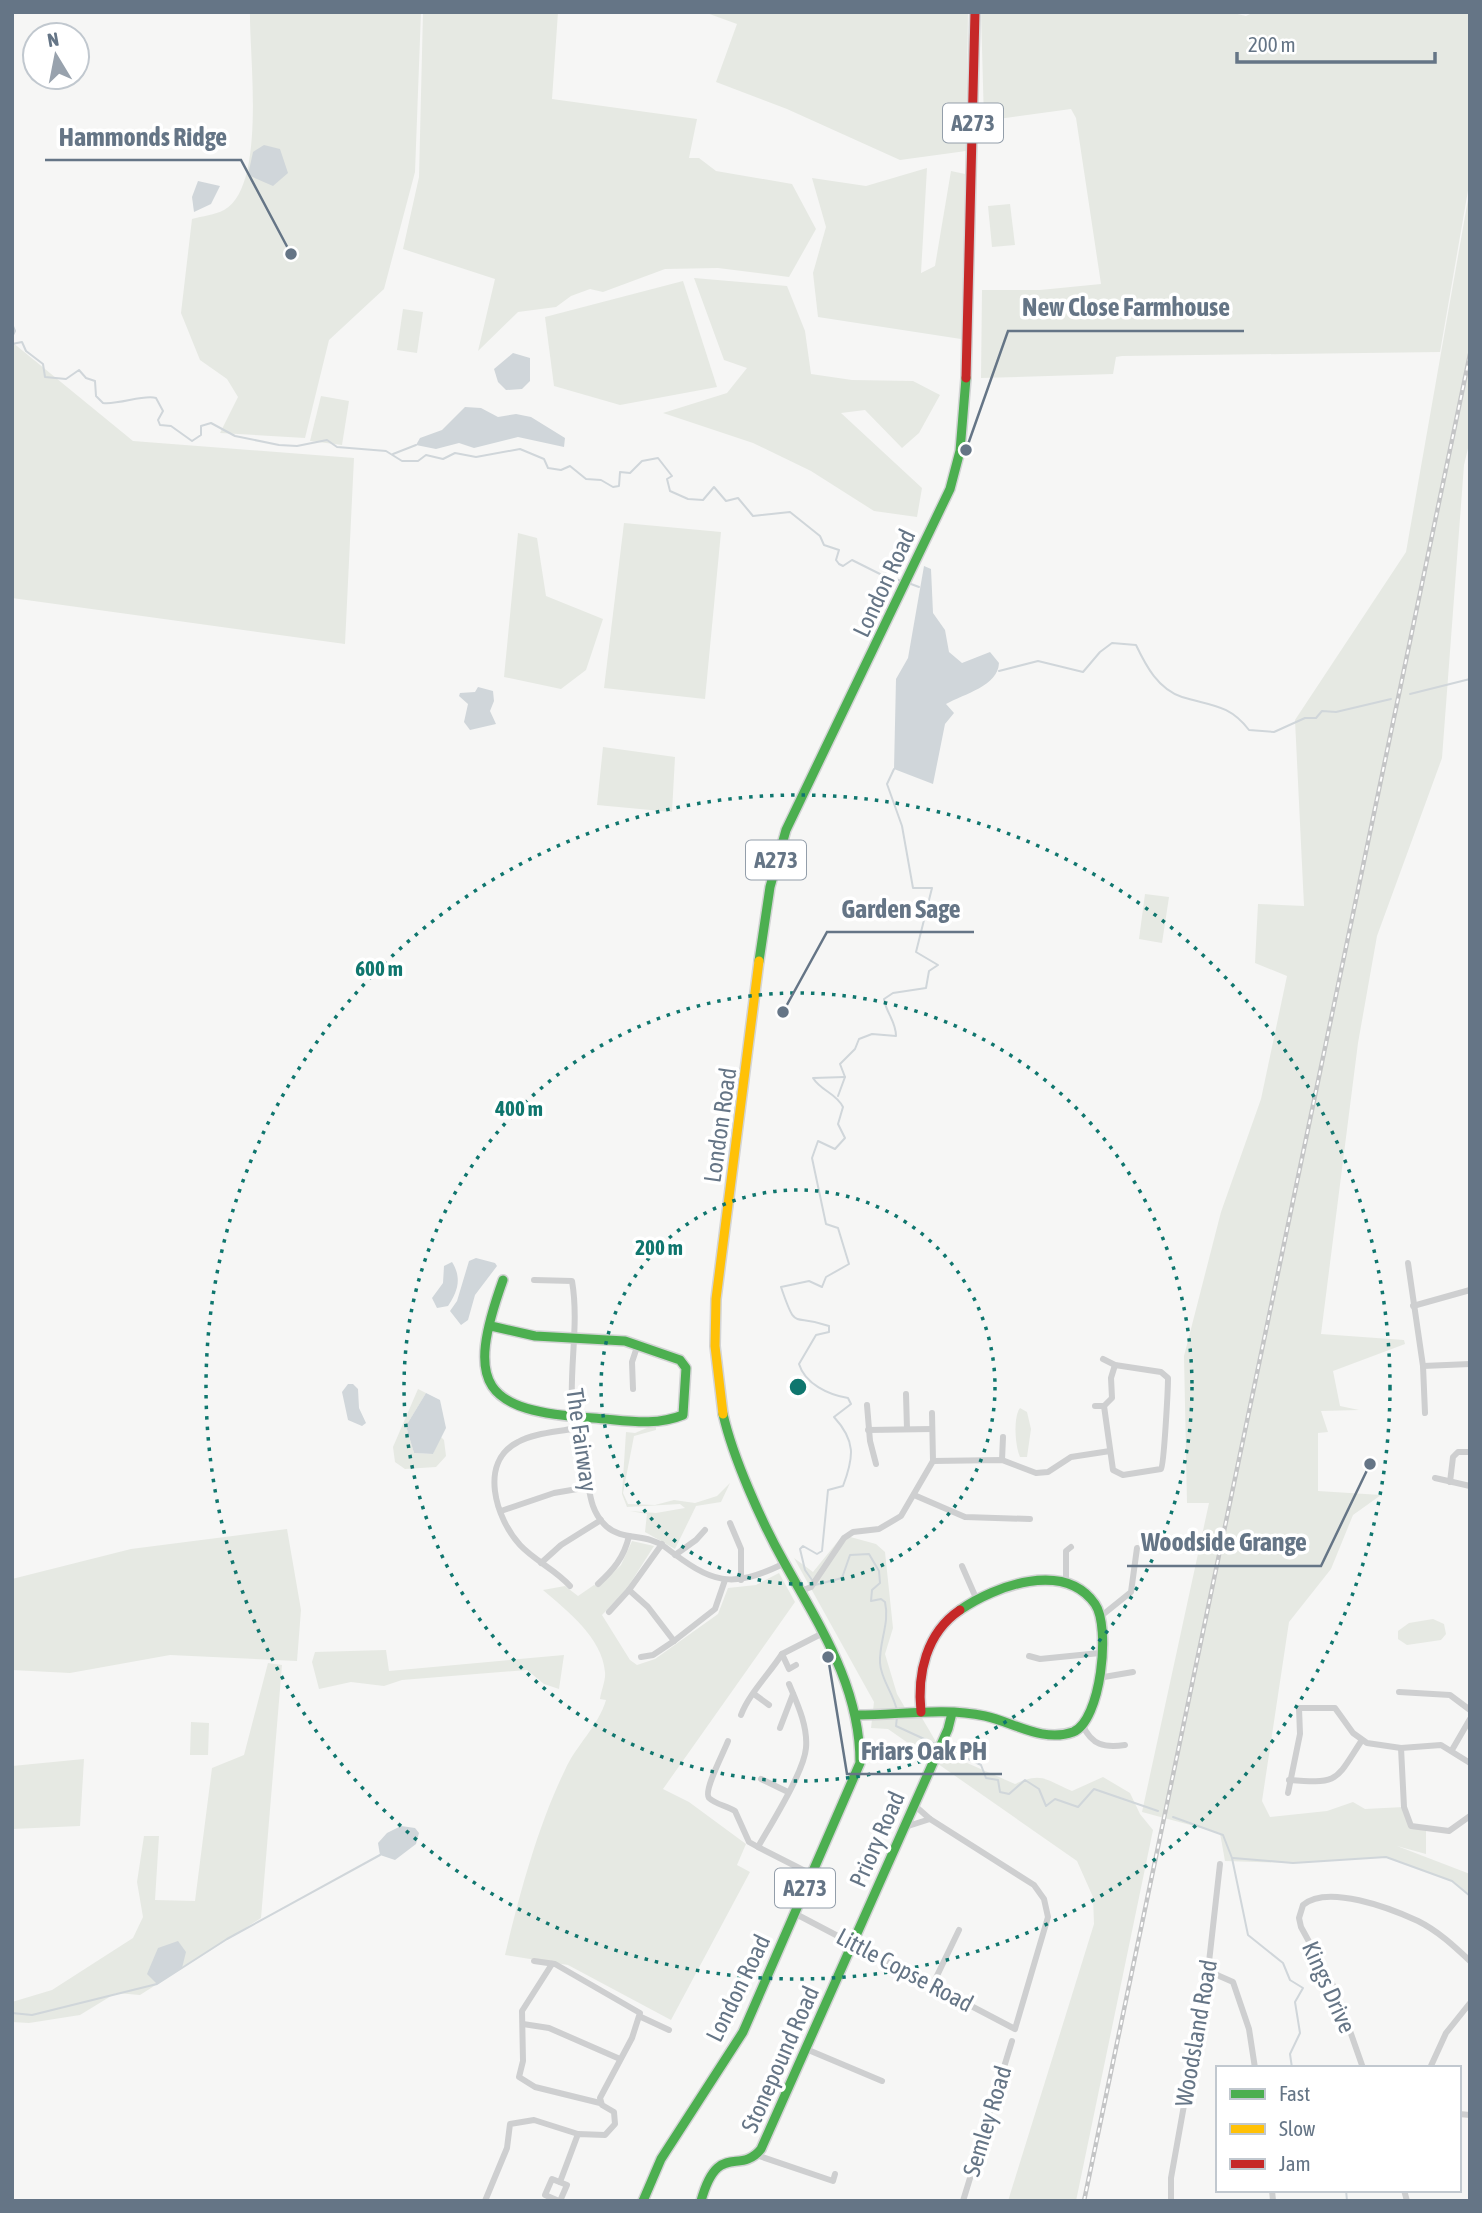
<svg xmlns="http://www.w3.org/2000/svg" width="1482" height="2213" viewBox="0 0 1482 2213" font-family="'Asap Condensed',sans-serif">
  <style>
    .green { fill: #e6e9e3 }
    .water { fill: #d0d6da }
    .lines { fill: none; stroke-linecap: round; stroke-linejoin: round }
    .stream { stroke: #d0d6da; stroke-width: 2 }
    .fast-casing { stroke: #d3d4d5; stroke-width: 12 }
    .slow-casing { stroke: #d3d4d5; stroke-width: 12 }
    .jam-casing { stroke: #d3d4d5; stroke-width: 12 }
    .street { stroke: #cecfd0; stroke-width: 6 }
    .fast { stroke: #4caf50; stroke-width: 9 }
    .slow { stroke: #ffc107; stroke-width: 9 }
    .jam { stroke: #c62828; stroke-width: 9 }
    .rail-casing { stroke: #c4c5c6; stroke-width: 4.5 }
    .rail { stroke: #fff; stroke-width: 2; stroke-dasharray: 5; stroke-linecap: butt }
    .ring { fill: none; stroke: #0f766e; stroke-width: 3.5; stroke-dasharray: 3.5 7 }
    .labels { text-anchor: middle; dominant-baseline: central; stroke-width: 7; stroke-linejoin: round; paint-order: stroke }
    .shield { fill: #fff; stroke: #939eaa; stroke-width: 2 }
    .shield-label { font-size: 23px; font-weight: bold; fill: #657586 }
    .street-label { font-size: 24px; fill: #657586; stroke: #fff }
    .centre { fill: #0f766e; stroke: #fff; stroke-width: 3.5 }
    .ring-label { font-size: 21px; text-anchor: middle; font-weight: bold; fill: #0f766e; stroke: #fff; stroke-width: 7; stroke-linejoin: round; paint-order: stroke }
    .leader { fill: none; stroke: #657586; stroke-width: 2.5 }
    .callout-dot { fill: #657586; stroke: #fff; stroke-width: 2.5 }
    .callout-label { font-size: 26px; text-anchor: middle; font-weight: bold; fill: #657586; stroke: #fff; stroke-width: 7; stroke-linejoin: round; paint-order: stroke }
  </style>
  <rect width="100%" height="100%" fill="#f6f6f5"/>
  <!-- green -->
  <g class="green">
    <path d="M 250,12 L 421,12 L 415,172 L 384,289 L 329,340 L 305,438 L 220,433 L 238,397 L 227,379 L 200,360 L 181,313 L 192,219 C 202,216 215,215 224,210 C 267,187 249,54 250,12 Z"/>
    <polygon points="423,12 558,12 552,99 697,119 689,158 699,158 716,171 792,184 816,229 789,277 718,268 665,269 603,292 590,289 571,296 556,307 518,312 478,351 495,279 403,249 419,177"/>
    <polygon points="704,12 968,12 966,151 900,160 787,109 716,82 737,24"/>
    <polygon points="981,12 1229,12 1246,16 1254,12 1470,12 1470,179 1440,352 1122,356 1116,357 1113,374 981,378 982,290 1040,290 1101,284 1076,118 1071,109 984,121"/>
    <polygon points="927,168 921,273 935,266 951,171 965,174 961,339 818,317 813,273 826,227 812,178 866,186"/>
    <polygon points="1470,188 1470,440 1464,465 1442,758 1377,936 1358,1043 1321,1334 1404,1340 1405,1344 1333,1371 1340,1406 1359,1410 1321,1411 1328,1432 1318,1433 1318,1491 1381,1495 1353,1515 1331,1569 1289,1622 1262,1801 1270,1817 1327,1811 1353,1802 1365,1809 1404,1807 1411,1826 1426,1827 1426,1854 1397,1846 1470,1874 1470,1895 1452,1881 1386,1857 1293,1863 1225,1861 1220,1833 1142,1812 1209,1503 1187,1503 1184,1356 1221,1212 1261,1099 1287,976 1255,963 1258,904 1304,906 1295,720 1406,552"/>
    <polygon points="1010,204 1015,245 992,247 988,206"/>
    <polygon points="694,278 787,286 805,331 811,374 852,380 913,381 940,395 919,433 902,448 865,410 841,413 922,488 917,517 874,511 811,471 753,443 663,413 727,393 747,368 724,360"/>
    <polygon points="683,281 717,387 620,405 554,386 545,317"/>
    <polygon points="403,309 423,312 417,353 397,350"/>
    <polygon points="12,342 133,441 354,458 345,644 12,598"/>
    <polygon points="321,396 349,401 342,445 310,441"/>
    <polygon points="624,523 721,532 705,699 604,688"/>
    <polygon points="518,533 537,538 546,596 603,619 586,670 561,689 504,677"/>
    <polygon points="603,747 675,757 672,812 597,805"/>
    <polygon points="1145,894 1169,897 1162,943 1139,939"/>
    <polygon points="418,1389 426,1393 406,1426 414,1453 433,1454 440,1436 444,1440 446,1456 436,1467 405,1469 395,1462 393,1447"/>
    <path d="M 1020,1408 L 1027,1412 L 1031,1429 L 1027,1457 L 1020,1457 C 1015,1446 1013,1417 1020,1408 Z"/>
    <polygon points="656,1424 656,1430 634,1436 623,1493 628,1504 655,1505 674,1500 695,1503 717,1496 730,1483 721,1502 696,1506 675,1549 645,1532 647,1514 630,1511 656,1513 685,1508 680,1504 627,1507 622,1494 626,1432 635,1433"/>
    <polygon points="287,1529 301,1610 297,1661 170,1655 70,1673 12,1670 12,1579 131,1549"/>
    <path d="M 843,1535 L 876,1544 L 885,1552 L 893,1628 L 885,1654 L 897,1694 L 911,1718 L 922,1718 L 942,1752 L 1015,1784 C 1043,1771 1047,1781 1072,1791 L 1103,1777 L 1130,1793 L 1140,1814 L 1153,1830 L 1076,2201 L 1008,2201 L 1094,1924 L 1093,1897 L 1077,1861 L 888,1729 L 871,1728 L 874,1702 L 794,1558 L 813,1572 Z"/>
    <path d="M 632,1541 L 654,1546 L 626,1590 L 602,1615 L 630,1660 L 637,1665 L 655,1659 L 718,1614 L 728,1588 L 756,1585 L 779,1573 L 795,1602 L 663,1789 L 689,1802 L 746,1844 L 737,1865 L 750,1872 L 671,2020 L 568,1965 L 505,1955 C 519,1896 538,1825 565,1770 C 576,1745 598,1727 606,1700 L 600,1699 C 601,1691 606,1680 605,1672 C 602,1637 567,1611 543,1590 L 565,1586 L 578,1596 L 594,1585 L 598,1587 L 621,1565 Z"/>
    <polygon points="1433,1619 1444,1624 1446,1634 1441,1640 1407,1645 1398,1639 1398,1631 1409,1623"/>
    <polygon points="386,1650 389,1671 564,1655 559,1689 544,1684 527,1670 402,1680 384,1686 351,1682 319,1689 312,1662 315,1652"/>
    <polygon points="268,1663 282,1665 261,1918 140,1995 116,1993 80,2015 29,2023 12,2022 12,2002 52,1990 133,1938 143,1917 137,1882 144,1836 159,1836 155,1900 195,1901 212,1768 244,1755"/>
    <polygon points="191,1722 209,1723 208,1755 190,1755"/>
    <polygon points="84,1759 80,1826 12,1829 12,1766"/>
  </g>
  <!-- water -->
  <g class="water">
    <polygon points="264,145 280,149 288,173 273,186 248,175 253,152"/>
    <polygon points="198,181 220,186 211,204 194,212 192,197"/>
    <polygon points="513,353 530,358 530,381 522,389 506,390 498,382 494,369"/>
    <polygon points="465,407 481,408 498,417 516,414 531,417 565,438 564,447 518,437 474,448 459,443 436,449 416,445 420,438 442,430"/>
    <path d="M 924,566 L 931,569 L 933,613 L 945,630 L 949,652 L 962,663 L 990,652 L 999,663 C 998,686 964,694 946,704 L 954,713 L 945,724 L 933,784 L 894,769 L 896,679 L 908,658 Z"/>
    <polygon points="478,687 493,691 494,701 490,711 496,724 470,730 464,722 468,704 459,696 460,693 475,692"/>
    <polygon points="476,1258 495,1263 497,1266 475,1295 468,1320 461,1325 450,1311 457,1301 469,1261"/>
    <path d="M 452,1262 C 462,1278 458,1291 448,1306 L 437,1308 L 432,1298 L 443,1283 L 444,1266 Z"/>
    <polygon points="348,1384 353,1384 358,1389 359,1408 366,1423 362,1426 348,1420 342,1392"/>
    <polygon points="426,1393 440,1400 446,1428 433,1454 414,1453 406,1426"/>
    <polygon points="401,1826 415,1828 419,1833 416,1844 395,1860 380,1855 378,1843 387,1833"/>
    <polygon points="178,1941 186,1952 182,1968 157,1984 147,1974 158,1948"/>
  </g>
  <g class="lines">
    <!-- stream -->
    <g class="stream">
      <polyline points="12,324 15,331 12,337"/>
      <path d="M 12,344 L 22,342 L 26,351 L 43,364 L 45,377 L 66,379 L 79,370 L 86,378 L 95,381 L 96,396 L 103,403 C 119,405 144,394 156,398 L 163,411 L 158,420 L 160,425 L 171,426 L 192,441 L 201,435 L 201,426 L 211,423 L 235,436 L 279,445 L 297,446 L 327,440 L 337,447 L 386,451 L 402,461 L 418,461 L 426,455 L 443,459 L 455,453 L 476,457 L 520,449 L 544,459 L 548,468 L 561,470 L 570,466 L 586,479 L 601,480 L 613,487 L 619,486 L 620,472 L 630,473 L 642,461 L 658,458 L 672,476 L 667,479 L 670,491 L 688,499 L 703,500 L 714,487 L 726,501 L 738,498 L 753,516 L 790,512 L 820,536 L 824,545 L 839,550 L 836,560 L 839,564 L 843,566 L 852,560 L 882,575 L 891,568 L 895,579 L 902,581"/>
      <polyline points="393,454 416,445"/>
      <polyline points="911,584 919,587"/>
      <path d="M 999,671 L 1038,661 L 1083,672 L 1100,652 L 1112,643 L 1136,645 C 1146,666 1158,689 1182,697 C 1211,706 1229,704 1249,730 L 1274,732 L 1305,718 L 1316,718 L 1322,711 L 1336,712 L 1391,699"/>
      <polyline points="1410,694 1470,679"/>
      <path d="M 838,1096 L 845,1077 L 840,1064 L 855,1049 L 859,1039 L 872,1034 L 896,1036 C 896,1021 886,1013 884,999 L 893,993 L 926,988 L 929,971 L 938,965 L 916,952 L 932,888 L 913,888 L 902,826 L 887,784 L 894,769"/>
      <path d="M 812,1580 L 805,1570 L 800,1549 L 803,1546 L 817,1554 L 822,1551 L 828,1490 L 843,1486 C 854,1457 856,1441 834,1417 L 851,1404 L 848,1398 C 829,1395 805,1384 799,1364 L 816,1335 L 829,1332 L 829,1326 C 792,1312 797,1334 781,1287 L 809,1281 L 822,1287 L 826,1277 L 849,1264 L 838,1228 L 826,1224 L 812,1158 L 818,1141 L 835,1149 L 845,1138 L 838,1124 L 843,1107 C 836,1093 821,1091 813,1078 L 845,1077"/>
      <path d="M 815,1585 L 842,1578 L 850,1555 L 869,1554 L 879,1571 L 880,1583 L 872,1590 L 871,1601 L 881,1599 L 885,1602 C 890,1623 879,1641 880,1663 C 881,1680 894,1694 897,1711"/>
      <polyline points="897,1717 896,1726 935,1744"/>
      <polyline points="945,1748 981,1765 986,1778 998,1780 1000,1792 1009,1794 1025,1780 1039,1789 1046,1806 1055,1799 1078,1807 1094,1789 1158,1811"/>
      <polyline points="1173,1817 1223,1835 1232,1858 1248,1935 1283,1963 1290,1980 1303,1988 1295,2002 1300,2033 1290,2054 1292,2068"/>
      <polyline points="1233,1858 1293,1863 1386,1857 1452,1881 1470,1896"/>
      <polyline points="12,2013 32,2015 157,1984 227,1939 380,1855"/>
      <polyline points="1346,2190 1347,2201"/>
    </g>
    <!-- fast casing -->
    <g class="fast-casing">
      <g id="fast">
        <polyline points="759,961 770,887 786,830 950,489 960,451 966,378"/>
        <path d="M 491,1326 L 535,1336 L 625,1341 L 680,1360 L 686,1368 L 683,1415 C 654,1427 624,1420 593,1418 C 482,1411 465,1386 503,1280"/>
        <path d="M 858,1715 C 900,1715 944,1707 985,1716 C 1013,1722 1043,1743 1073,1732 C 1101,1721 1111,1627 1095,1604 C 1064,1560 995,1586 960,1610"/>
        <path d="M 643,2201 L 661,2159 L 743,2032 L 860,1763 C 860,1686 820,1627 784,1562 C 762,1523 733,1458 723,1414"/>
        <path d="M 701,2201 C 718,2140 739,2176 761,2149 L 948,1729 L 952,1713"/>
      </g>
    </g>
    <!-- slow casing -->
    <g class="slow-casing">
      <polyline id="slow" points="723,1414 715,1346 716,1299 759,961"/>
    </g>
    <!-- jam casing -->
    <g class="jam-casing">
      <g id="jam">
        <polyline points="966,378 975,12"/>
        <path d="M 921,1712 C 917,1674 926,1633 960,1610"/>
      </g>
    </g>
    <!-- street -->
    <g class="street">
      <polyline points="1408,1263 1423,1366 1425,1413"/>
      <path d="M 534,1280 L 572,1281 C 579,1322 570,1363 572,1404 C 573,1428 581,1453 587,1477 C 590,1495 591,1512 606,1526 C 622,1541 647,1533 665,1547 C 712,1583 730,1590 785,1563"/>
      <polyline points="1413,1306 1470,1290"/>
      <path d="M 1103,1359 L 1115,1365 L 1161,1372 L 1168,1378 C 1168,1389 1164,1465 1161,1469 L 1123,1475 L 1113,1470 L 1104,1406"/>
      <polyline points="1423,1366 1470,1364"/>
      <polyline points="633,1389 632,1362 637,1347"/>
      <polyline points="906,1394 907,1429"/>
      <polyline points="867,1405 870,1441 876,1464"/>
      <polyline points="1095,1406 1104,1406 1112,1398 1111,1378 1115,1365"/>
      <polyline points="868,1430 932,1429"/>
      <polyline points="1002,1460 1003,1437"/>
      <polyline points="933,1461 1002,1460 1036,1473 1048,1472 1071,1457 1110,1451"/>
      <polyline points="1435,1478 1470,1486"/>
      <polyline points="1450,1482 1453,1457 1458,1452 1469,1452"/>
      <polyline points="914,1495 965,1517 1030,1519"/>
      <polyline points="501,1511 554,1493 589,1487"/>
      <polyline points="730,1523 741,1549 741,1580"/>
      <polyline points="662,1544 629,1590 648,1607 674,1641 715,1609 725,1580"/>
      <polyline points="675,1555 696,1540 705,1530"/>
      <polyline points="541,1563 561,1545 601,1520"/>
      <polyline points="962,1566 976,1598"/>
      <path d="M 598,1584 C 613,1570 624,1558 629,1536"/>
      <polyline points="1066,1584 1066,1551 1071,1547"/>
      <path d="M 570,1586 C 556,1570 535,1561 520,1545 C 496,1519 478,1462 518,1442 C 534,1433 558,1432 576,1428"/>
      <polyline points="801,1591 811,1587 844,1538 853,1532 879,1529 901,1516 933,1461 932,1413"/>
      <polyline points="609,1612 629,1590"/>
      <polyline points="1100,1617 1131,1592 1137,1548"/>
      <polyline points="1029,1656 1040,1659 1100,1653"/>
      <polyline points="641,1657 653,1655 674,1641"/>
      <polyline points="796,1665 789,1669 782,1654 823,1633"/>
      <polyline points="1098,1678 1133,1672"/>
      <path d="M 789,1684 C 797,1703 808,1726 806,1748 C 804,1772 771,1824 758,1847 L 811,1874"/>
      <polyline points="1399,1692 1450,1695 1470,1710"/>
      <polyline points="754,1694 769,1705"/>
      <path d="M 741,1715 C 749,1694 769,1674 782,1654"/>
      <path d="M 1083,1726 C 1092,1745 1104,1748 1125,1745"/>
      <polyline points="780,1728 793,1694"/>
      <path d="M 728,1741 C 724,1752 703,1791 709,1798 C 715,1804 727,1806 735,1811 L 749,1842 L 758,1847"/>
      <polyline points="1401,1748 1404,1807 1411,1826 1449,1831 1470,1816"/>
      <polyline points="1452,1750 1470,1719"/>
      <polyline points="761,1779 788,1792"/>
      <path d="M 1289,1780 C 1340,1784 1335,1781 1362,1740"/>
      <polyline points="1288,1793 1300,1734 1299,1708 1335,1708 1353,1733 1367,1743 1401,1748 1441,1745 1470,1763"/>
      <polyline points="905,1827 930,1819"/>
      <polyline points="794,1913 1015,2029 1048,1917 1044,1899 1034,1885 930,1819 913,1804"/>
      <polyline points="534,1961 555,1964 640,2013 632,2038 600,2098 602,2105 614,2112 615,2124 605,2135 578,2134 560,2182"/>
      <polyline points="552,1964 522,2011 523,2061 519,2077 535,2087 600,2103"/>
      <polyline points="1208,1971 1233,1982 1249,2029 1255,2068"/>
      <polyline points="933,1984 959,1930"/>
      <polyline points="641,2017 669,2030"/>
      <polyline points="523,2024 549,2028 620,2059"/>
      <polyline points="806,2049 882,2081"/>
      <path d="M 1363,2068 L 1336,1991 L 1301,1927 L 1299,1918 L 1303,1905 C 1327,1884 1390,1908 1418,1921 C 1438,1931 1454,1946 1470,1961"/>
      <polyline points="1430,2068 1446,2033 1470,2003"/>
      <polyline points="1459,2114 1470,2115"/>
      <polyline points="756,2155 833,2181 835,2174"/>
      <polyline points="1272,2190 1273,2201"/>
      <polyline points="1404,2190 1407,2201"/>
      <polyline points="485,2201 507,2148 510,2124 534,2120 578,2134"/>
      <polyline points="559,2201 545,2195 552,2179 567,2185 560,2201"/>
      <polyline points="963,2201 1012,2041"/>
      <polyline points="1171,2201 1171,2178 1208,1971 1220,1864"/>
    </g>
    <!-- fast -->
    <use href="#fast" class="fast"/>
    <!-- slow -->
    <use href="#slow" class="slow"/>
    <!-- jam -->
    <use href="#jam" class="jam"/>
    <!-- rail casing -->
    <g class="rail-casing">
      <polyline id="rail" points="1084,2201 1470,354"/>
    </g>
    <!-- rail -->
    <use href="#rail" class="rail"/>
  </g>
  <!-- distance rings -->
  <g class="ring">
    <circle cx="798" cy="1387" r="197"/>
    <circle cx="798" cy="1387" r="394"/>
    <circle cx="798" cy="1387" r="592"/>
  </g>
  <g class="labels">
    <!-- shield labels -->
    <g class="shield">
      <rect x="943" y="103.5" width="60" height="39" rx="5"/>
      <rect x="746" y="840.5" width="60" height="39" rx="5"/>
      <rect x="775" y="1868.5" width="60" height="39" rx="5"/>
    </g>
    <g class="shield-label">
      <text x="973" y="123">A273</text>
      <text x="776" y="860">A273</text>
      <text x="805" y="1888">A273</text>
    </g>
    <!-- street labels -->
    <g class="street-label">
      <text transform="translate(884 583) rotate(-65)">London Road</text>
      <text transform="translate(720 1125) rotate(-82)">London Road</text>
      <text transform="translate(582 1440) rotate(82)">The Fairway</text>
      <text transform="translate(877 1839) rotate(-66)">Priory Road</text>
      <text transform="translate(905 1970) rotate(28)">Little Copse Road</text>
      <text transform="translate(1329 1987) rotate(66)">Kings Drive</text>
      <text transform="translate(738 1988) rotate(-64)">London Road</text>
      <text transform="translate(1196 2033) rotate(-80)">Woodsland Road</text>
      <text transform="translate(780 2059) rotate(-66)">Stonepound Road</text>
      <text transform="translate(987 2121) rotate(-73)">Semley Road</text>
    </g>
  </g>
  <circle cx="798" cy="1387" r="10" class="centre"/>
  <g class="ring-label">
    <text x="379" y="976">600 m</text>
    <text x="519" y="1116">400 m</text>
    <text x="659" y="1255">200 m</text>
  </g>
  <!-- callouts -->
  <path class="leader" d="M291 254L241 160H45M966 450L1008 331H1244M783 1012L827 932H974M1370 1464L1321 1566H1127M828 1657L847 1774H1002"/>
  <g class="callout-dot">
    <circle cx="291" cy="254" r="7"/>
    <circle cx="966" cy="450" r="7"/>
    <circle cx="783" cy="1012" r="7"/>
    <circle cx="1370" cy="1464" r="7"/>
    <circle cx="828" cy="1657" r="7"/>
  </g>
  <g class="callout-label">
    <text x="143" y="146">Hammonds Ridge</text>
    <text x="1126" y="316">New Close Farmhouse</text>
    <text x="901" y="918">Garden Sage</text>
    <text x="1224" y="1551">Woodside Grange</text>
    <text x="924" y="1760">Friars Oak PH</text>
  </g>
  <!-- border -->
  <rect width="1482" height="2213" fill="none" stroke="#657586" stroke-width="28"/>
  <!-- legend -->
  <rect x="1216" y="2066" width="245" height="126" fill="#ffffff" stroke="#c1c8cf" stroke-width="2"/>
  <rect x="1230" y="2089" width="35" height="10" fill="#4caf50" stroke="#c1c8cf" stroke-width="2"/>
  <text x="1279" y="2101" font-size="21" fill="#657586">Fast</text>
  <rect x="1230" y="2124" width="35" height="10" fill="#ffc107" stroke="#c1c8cf" stroke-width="2"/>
  <text x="1279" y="2136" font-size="21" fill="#657586">Slow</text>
  <rect x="1230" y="2159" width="35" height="10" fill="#c62828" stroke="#c1c8cf" stroke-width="2"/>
  <text x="1279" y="2171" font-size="21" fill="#657586">Jam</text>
  <!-- north arrow -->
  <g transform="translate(56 56) rotate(350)"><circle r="33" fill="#ffffff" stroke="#c1c8cf" stroke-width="2"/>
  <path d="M0-5L12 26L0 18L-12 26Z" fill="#98a2ad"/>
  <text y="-10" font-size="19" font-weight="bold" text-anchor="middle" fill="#657586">N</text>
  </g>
  <!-- scale -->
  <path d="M1237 52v10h198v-10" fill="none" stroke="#657586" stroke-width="3.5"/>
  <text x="1248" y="52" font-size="21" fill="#657586" stroke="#ffffff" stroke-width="5" paint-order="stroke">200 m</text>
</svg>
